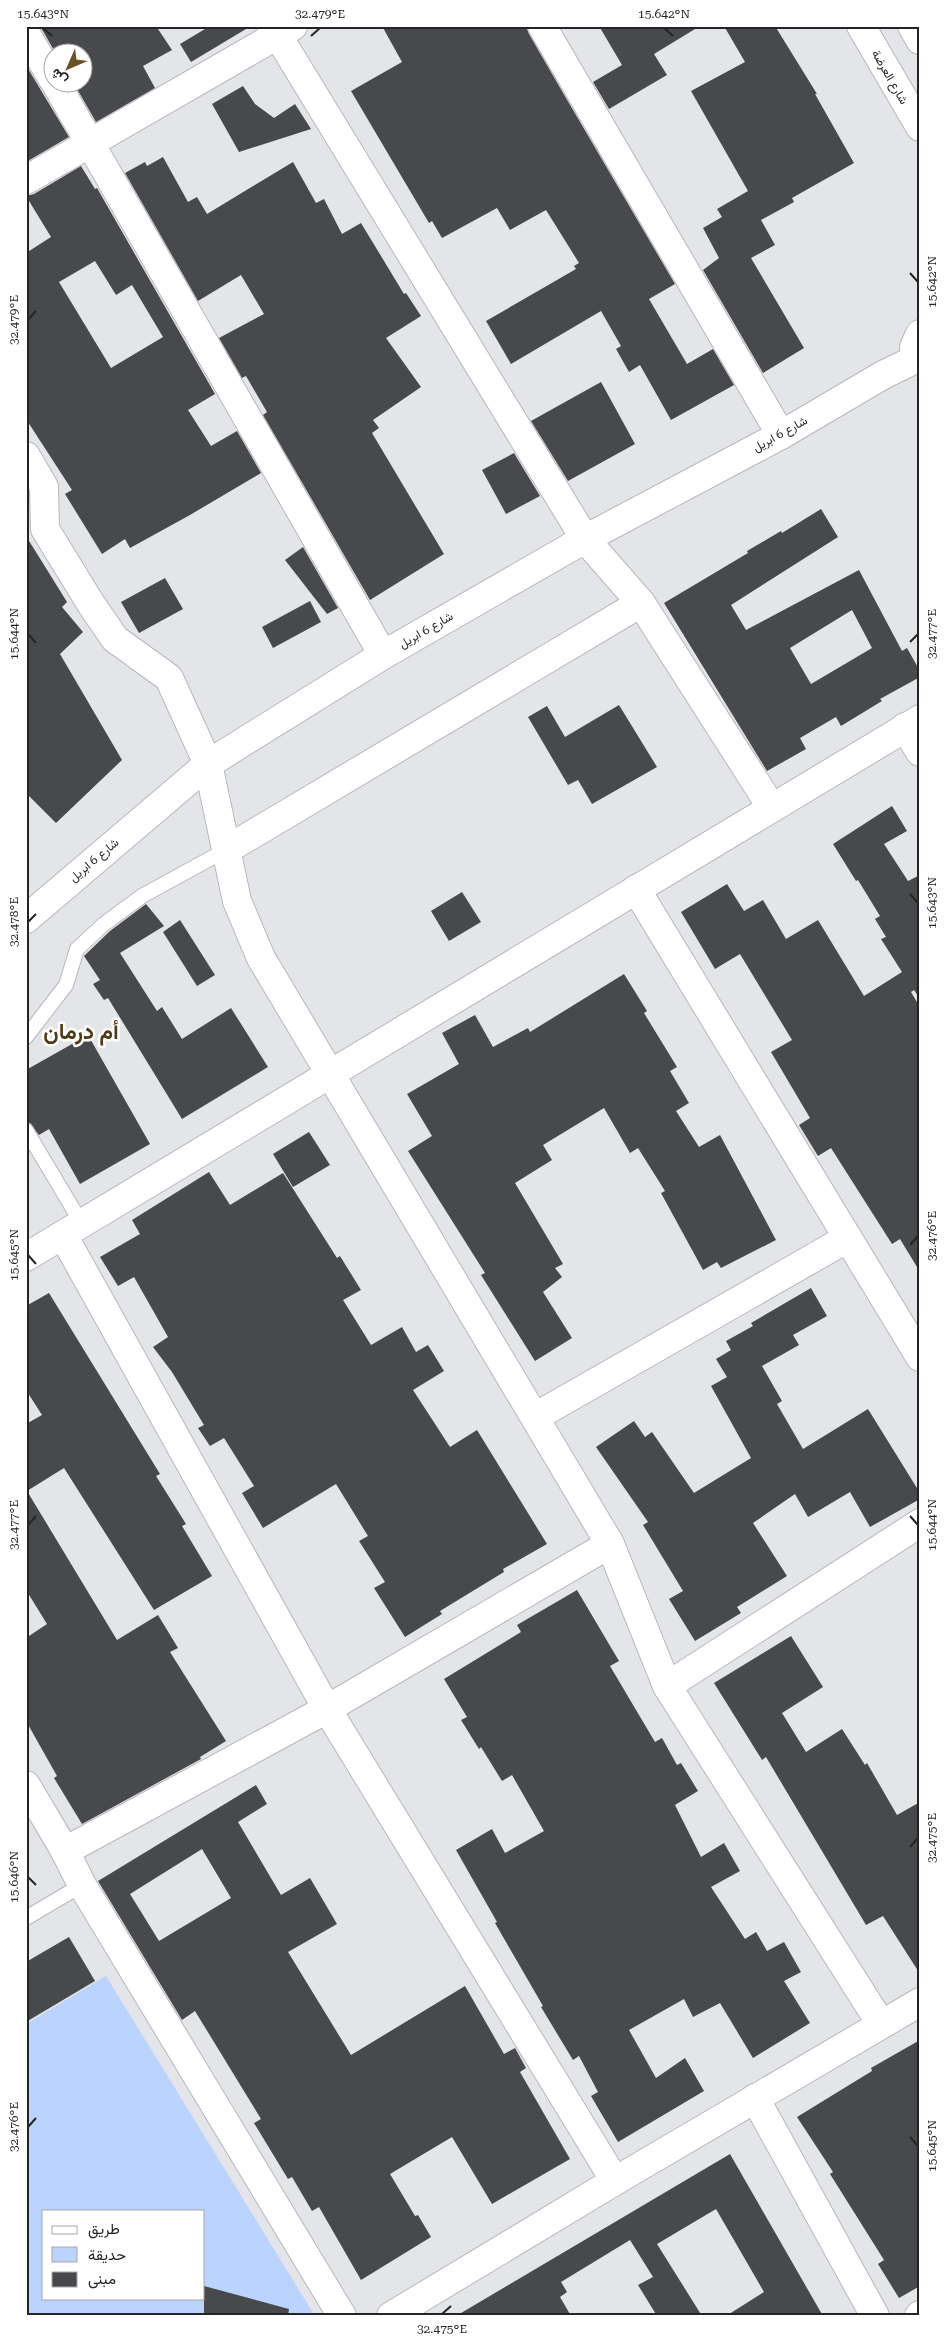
<svg xmlns="http://www.w3.org/2000/svg" width="946" height="2342" viewBox="0 0 946 2342" font-family="'Roboto Serif',Vazirmatn,serif">
  <style>
    .green { fill: #bad3ff; fill-rule: evenodd }
    .building { fill: #48494c; fill-rule: evenodd }
    .lines { fill: none; stroke-linecap: round; stroke-linejoin: round }
    .lane-casing { stroke: #b5b7ba; stroke-width: 16 }
    .street-casing { stroke: #b5b7ba; stroke-width: 30 }
    .secondary-casing { stroke: #b5b7ba; stroke-width: 30 }
    .primary-casing { stroke: #b5b7ba; stroke-width: 30 }
    .lane { stroke: #fff; stroke-width: 14 }
    .street { stroke: #fff; stroke-width: 28 }
    .secondary { stroke: #fff; stroke-width: 28 }
    .primary { stroke: #fff; stroke-width: 28 }
    .ticks { fill: none; stroke: #232425; stroke-width: 2 }
    .labels { text-anchor: middle; dominant-baseline: central; stroke-width: 5; stroke-linejoin: round; paint-order: stroke }
    .street-label { font-size: 12px; fill: #232425; stroke: #fff }
    .town-label { font-size: 22px; font-weight: bold; fill: #4f3c16; stroke: #fff }
    .neatline { fill: none; stroke: #232425; stroke-width: 2 }
    .ticks-label { font-size: 12px; text-anchor: middle; fill: #232425 }
  </style>
  <rect width="100%" height="100%" fill="#e4e5e8"/>
  <!-- green -->
  <path class="green" d="M 106,1976 L 315,2316 L 26,2316 L 26,2024 ZM 44,2211 L 204,2211 L 204,2298 L 44,2298 Z"/>
  <!-- building -->
  <g class="building">
    <polygon points="40,26 156,26 172,50 143,66 155,88 96,122 73,82 82,82 82,52 55,52"/>
    <polygon points="210,26 251,26 191,62 180,44"/>
    <polygon points="382,26 526,26 529,34 566,98 675,284 649,299 687,364 713,349 734,385 671,420 640,365 629,372 616,349 621,346 601,311 511,364 486,321 576,269 574,266 579,263 546,210 510,230 497,208 442,238 432,221 429,223 351,91 402,62"/>
    <polygon points="599,26 700,26 654,54 667,75 609,109 593,82 622,65"/>
    <polygon points="724,26 775,26 817,94 815,94 854,163 792,198 794,202 761,220 775,245 751,258 804,348 763,373 703,270 719,258 703,228 722,217 717,209 748,191 691,91 745,62"/>
    <polygon points="27,67 69,137 26,162 26,68"/>
    <polygon points="243,86 255,104 274,118 295,104 311,129 239,152 212,104"/>
    <polygon points="163,157 188,202 197,197 207,214 293,162 316,203 324,199 342,234 361,223 404,294 406,293 421,316 386,338 421,387 373,420 379,428 372,433 444,554 370,600 263,415 267,412 246,376 242,378 219,338 264,314 241,275 198,301 125,173 145,162 147,166"/>
    <path d="M 81,166 L 95,189 L 97,188 L 215,394 L 188,410 L 211,446 L 237,431 L 261,473 L 190,515 L 130,548 L 125,539 L 102,554 L 65,494 L 72,490 L 26,419 L 26,253 L 51,237 L 26,196 L 34,194 ZM 95,261 L 116,295 L 132,285 L 163,337 L 111,368 L 59,282 Z"/>
    <polygon points="601,382 635,444 568,481 531,421"/>
    <polygon points="514,453 540,496 506,514 482,470"/>
    <path d="M 821,509 L 838,537 L 731,605 L 746,630 L 859,570 L 902,651 L 907,648 L 920,671 L 920,677 L 880,699 L 882,701 L 841,726 L 836,717 L 800,738 L 806,749 L 767,771 L 664,603 L 748,553 L 747,551 L 781,531 L 782,533 ZM 852,610 L 872,648 L 811,684 L 790,648 Z"/>
    <polygon points="26,536 67,602 62,607 83,632 60,654 122,760 56,823 26,793"/>
    <polygon points="303,547 338,608 327,614 285,560"/>
    <polygon points="165,578 183,609 139,633 121,602"/>
    <polygon points="310,601 321,622 273,648 262,627"/>
    <polygon points="619,705 657,767 592,804 578,780 568,785 528,717 547,706 565,737"/>
    <polygon points="892,806 907,831 884,844 908,881 920,875 920,999 914,990 911,992 920,1007 920,1272 900,1239 892,1244 831,1148 818,1156 799,1125 810,1118 771,1052 792,1040 740,954 715,969 681,912 727,884 744,911 763,900 786,939 818,920 864,996 902,972 881,939 886,937 875,919 880,916 858,880 856,881 833,844"/>
    <polygon points="462,892 481,922 449,941 431,911"/>
    <polygon points="146,904 164,926 120,953 157,1011 162,1007 182,1039 231,1008 268,1067 182,1119 108,998 104,1000 93,984 100,980 84,956 110,931"/>
    <polygon points="180,920 215,975 197,986 163,932"/>
    <polygon points="624,974 647,1011 644,1013 677,1067 670,1071 689,1103 676,1111 699,1147 720,1135 776,1240 721,1268 717,1262 703,1270 661,1193 665,1191 638,1148 630,1153 604,1108 543,1145 552,1160 515,1183 563,1264 555,1268 562,1277 543,1292 572,1338 535,1361 481,1275 485,1273 408,1151 432,1136 407,1094 459,1064 442,1033 475,1015 493,1047 528,1028 530,1032"/>
    <polygon points="88,1035 150,1144 80,1184 49,1129 39,1135 26,1119 26,1070"/>
    <polygon points="309,1132 330,1165 293,1187 273,1154"/>
    <polygon points="209,1172 230,1205 283,1173 337,1258 340,1256 361,1290 343,1300 371,1345 402,1327 416,1352 428,1345 444,1371 413,1390 450,1447 477,1430 547,1544 503,1569 504,1572 440,1611 442,1614 405,1637 374,1588 385,1582 359,1541 368,1536 336,1484 263,1528 242,1493 254,1486 224,1438 210,1446 198,1428 204,1425 172,1372 153,1347 168,1337 134,1277 118,1286 100,1257 140,1234 132,1220"/>
    <polygon points="811,1288 827,1316 793,1335 799,1345 762,1366 782,1401 777,1404 803,1449 868,1409 920,1493 920,1499 870,1527 850,1492 808,1517 795,1494 753,1523 787,1576 737,1607 741,1613 695,1641 669,1599 683,1591 643,1525 648,1522 596,1447 634,1421 645,1437 652,1432 694,1493 751,1458 711,1386 727,1377 716,1359 731,1350 726,1341 753,1326 751,1323"/>
    <polygon points="49,1293 160,1474 156,1476 186,1524 182,1526 212,1576 154,1610 64,1468 27,1491 117,1640 158,1615 178,1648 170,1652 226,1741 200,1757 201,1759 82,1824 54,1778 57,1776 26,1721 26,1638 47,1624 26,1590 26,1424 42,1415 26,1390 26,1306"/>
    <polygon points="577,1590 619,1661 610,1666 655,1742 662,1738 677,1765 681,1763 698,1791 675,1805 701,1857 724,1843 740,1871 711,1887 745,1939 756,1932 767,1951 784,1942 801,1972 784,1981 810,2023 753,2058 720,2003 693,2017 684,1999 629,2030 656,2078 685,2058 704,2091 618,2142 591,2096 598,2092 579,2056 573,2060 541,2007 543,2006 495,1923 497,1922 456,1850 492,1829 505,1853 544,1831 512,1775 502,1781 481,1747 479,1749 461,1720 467,1717 444,1679 521,1632 517,1625"/>
    <polygon points="791,1636 823,1687 782,1713 806,1752 842,1729 865,1765 867,1763 897,1815 920,1802 920,1974 883,1916 866,1925 766,1757 762,1760 714,1683"/>
    <path d="M 256,1785 L 267,1804 L 238,1822 L 281,1895 L 310,1878 L 337,1924 L 288,1952 L 351,2055 L 465,1986 L 504,2054 L 515,2048 L 526,2068 L 520,2072 L 570,2159 L 492,2204 L 452,2137 L 390,2174 L 415,2216 L 418,2215 L 431,2237 L 361,2280 L 319,2207 L 312,2211 L 292,2177 L 288,2179 L 254,2123 L 261,2119 L 195,2011 L 182,2020 L 98,1881 ZM 202,1849 L 231,1898 L 159,1941 L 130,1894 Z"/>
    <polygon points="69,1937 95,1981 26,2022 26,1962"/>
    <polygon points="920,2040 920,2286 899,2298 878,2264 884,2260 830,2174 833,2172 797,2117 872,2071 871,2068"/>
    <polygon points="730,2154 823,2316 726,2316 764,2292 716,2209 657,2244 702,2316 657,2316 638,2285 653,2277 630,2240 561,2282 567,2292 560,2297 571,2316 456,2316"/>
    <polygon points="204,2286 289,2309 288,2316 204,2316"/>
  </g>
  <g class="lines">
    <!-- lane casing -->
    <g class="lane-casing">
      <g id="lane">
        <polyline points="26,1037 66,985 77,949 104,924 142,896 226,850"/>
        <polyline points="26,1130 82,1224"/>
        <polyline points="26,1918 82,1885"/>
      </g>
    </g>
    <!-- street casing -->
    <g class="street-casing">
      <g id="street">
        <polyline points="272,26 585,539 641,603 772,808"/>
        <polyline points="542,26 781,435"/>
        <polyline points="26,34 52,78"/>
        <polyline points="55,82 383,655"/>
        <polyline points="26,180 293,26"/>
        <polyline points="26,456 44,487 45,529 91,604 115,639 169,678 208,764 237,901 261,958 610,1544 667,1686 881,2024"/>
        <polyline points="905,727 920,752"/>
        <polyline points="226,850 641,603"/>
        <polyline points="636,889 920,1357"/>
        <polyline points="63,1235 327,1709 615,2181"/>
        <polyline points="26,1257 920,719"/>
        <polyline points="535,1417 848,1238"/>
        <polyline points="667,1686 920,1523"/>
        <polyline points="65,1851 327,1709 610,1544"/>
        <polyline points="755,2098 875,2316"/>
        <polyline points="391,2316 615,2181 920,2002"/>
        <polyline points="919,2316 920,2315"/>
      </g>
    </g>
    <!-- secondary casing -->
    <g class="secondary-casing">
      <g id="secondary">
        <polyline points="26,919 208,764 383,655 585,539 781,435 883,375 920,357"/>
        <polyline points="26,1785 65,1851 82,1885 342,2316"/>
      </g>
    </g>
    <!-- primary casing -->
    <g class="primary-casing">
      <g id="primary">
        <polyline points="861,26 920,127"/>
        <polyline points="912,26 920,40"/>
        <polyline points="914,347 920,334"/>
      </g>
    </g>
    <!-- lane -->
    <use href="#lane" class="lane"/>
    <!-- street -->
    <use href="#street" class="street"/>
    <!-- secondary -->
    <use href="#secondary" class="secondary"/>
    <!-- primary -->
    <use href="#primary" class="primary"/>
  </g>
  <!-- ticks -->
  <path class="ticks" d="M 43,28 L 52,36M 664,28 L 673,36M 311,36 L 320,28M 910,273 L 918,282M 28,320 L 36,311M 28,634 L 36,643M 910,642 L 918,634M 910,894 L 918,903M 28,922 L 36,914M 910,1245 L 918,1236M 28,1255 L 36,1264M 910,1516 L 918,1525M 28,1525 L 36,1516M 910,1847 L 918,1838M 28,1877 L 36,1885M 28,2127 L 36,2118M 910,2137 L 918,2146M 442,2314 L 451,2306"/>
  <g class="labels">
    <!-- street labels -->
    <g class="street-label">
      <text transform="translate(890 77) rotate(60)">شارع العرضة</text>
      <text transform="translate(780 434) rotate(-29)">شارع 6 ابريل</text>
      <text transform="translate(426 630) rotate(-30)">شارع 6 ابريل</text>
      <text transform="translate(94 860) rotate(-40)">شارع 6 ابريل</text>
    </g>
    <!-- town labels -->
    <g class="town-label">
      <text x="81" y="1031">أم درمان</text>
    </g>
  </g>
  <!-- border -->
  <rect width="946" height="2342" fill="none" stroke="#ffffff" stroke-width="55"/>
  <!-- legend -->
  <rect x="42" y="2210" width="162" height="90" fill="#ffffff" stroke="#a7a7a8"/>
  <rect x="52" y="2226" width="25" height="8" fill="#ffffff" stroke="#a7a7a8"/>
  <text x="88" y="2234" font-size="15" fill="#232425">طريق</text>
  <rect x="52" y="2247" width="25" height="15" fill="#bad3ff" stroke="#a7a7a8"/>
  <text x="88" y="2260" font-size="15" fill="#232425">حديقة</text>
  <rect x="52" y="2272" width="25" height="15" fill="#48494c" stroke="#a7a7a8"/>
  <text x="88" y="2284" font-size="15" fill="#232425">مبنى</text>
  <!-- north arrow -->
  <g transform="translate(68 68) rotate(225)"><circle r="24" fill="#ffffff" stroke="#a7a7a8"/>
  <path d="M0-4L9 19L0 12L-9 19Z" fill="#6c5324"/>
  <text y="-8" font-size="14" font-weight="bold" text-anchor="middle" fill="#232425">ش</text>
  </g>
  <rect x="28" y="28" width="890" height="2286" class="neatline"/>
  <g class="ticks-label">
    <text x="43" y="18">15.643°N</text>
    <text x="320" y="18">32.479°E</text>
    <text x="664" y="18">15.642°N</text>
    <text transform="translate(932 282) rotate(-90)" y="4">15.642°N</text>
    <text transform="translate(14 320) rotate(-90)" y="4">32.479°E</text>
    <text transform="translate(932 634) rotate(-90)" y="4">32.477°E</text>
    <text transform="translate(14 634) rotate(-90)" y="4">15.644°N</text>
    <text transform="translate(932 903) rotate(-90)" y="4">15.643°N</text>
    <text transform="translate(14 922) rotate(-90)" y="4">32.478°E</text>
    <text transform="translate(932 1236) rotate(-90)" y="4">32.476°E</text>
    <text transform="translate(14 1255) rotate(-90)" y="4">15.645°N</text>
    <text transform="translate(14 1525) rotate(-90)" y="4">32.477°E</text>
    <text transform="translate(932 1525) rotate(-90)" y="4">15.644°N</text>
    <text transform="translate(932 1838) rotate(-90)" y="4">32.475°E</text>
    <text transform="translate(14 1877) rotate(-90)" y="4">15.646°N</text>
    <text transform="translate(14 2127) rotate(-90)" y="4">32.476°E</text>
    <text transform="translate(932 2146) rotate(-90)" y="4">15.645°N</text>
    <text x="442" y="2333">32.475°E</text>
  </g>
</svg>
